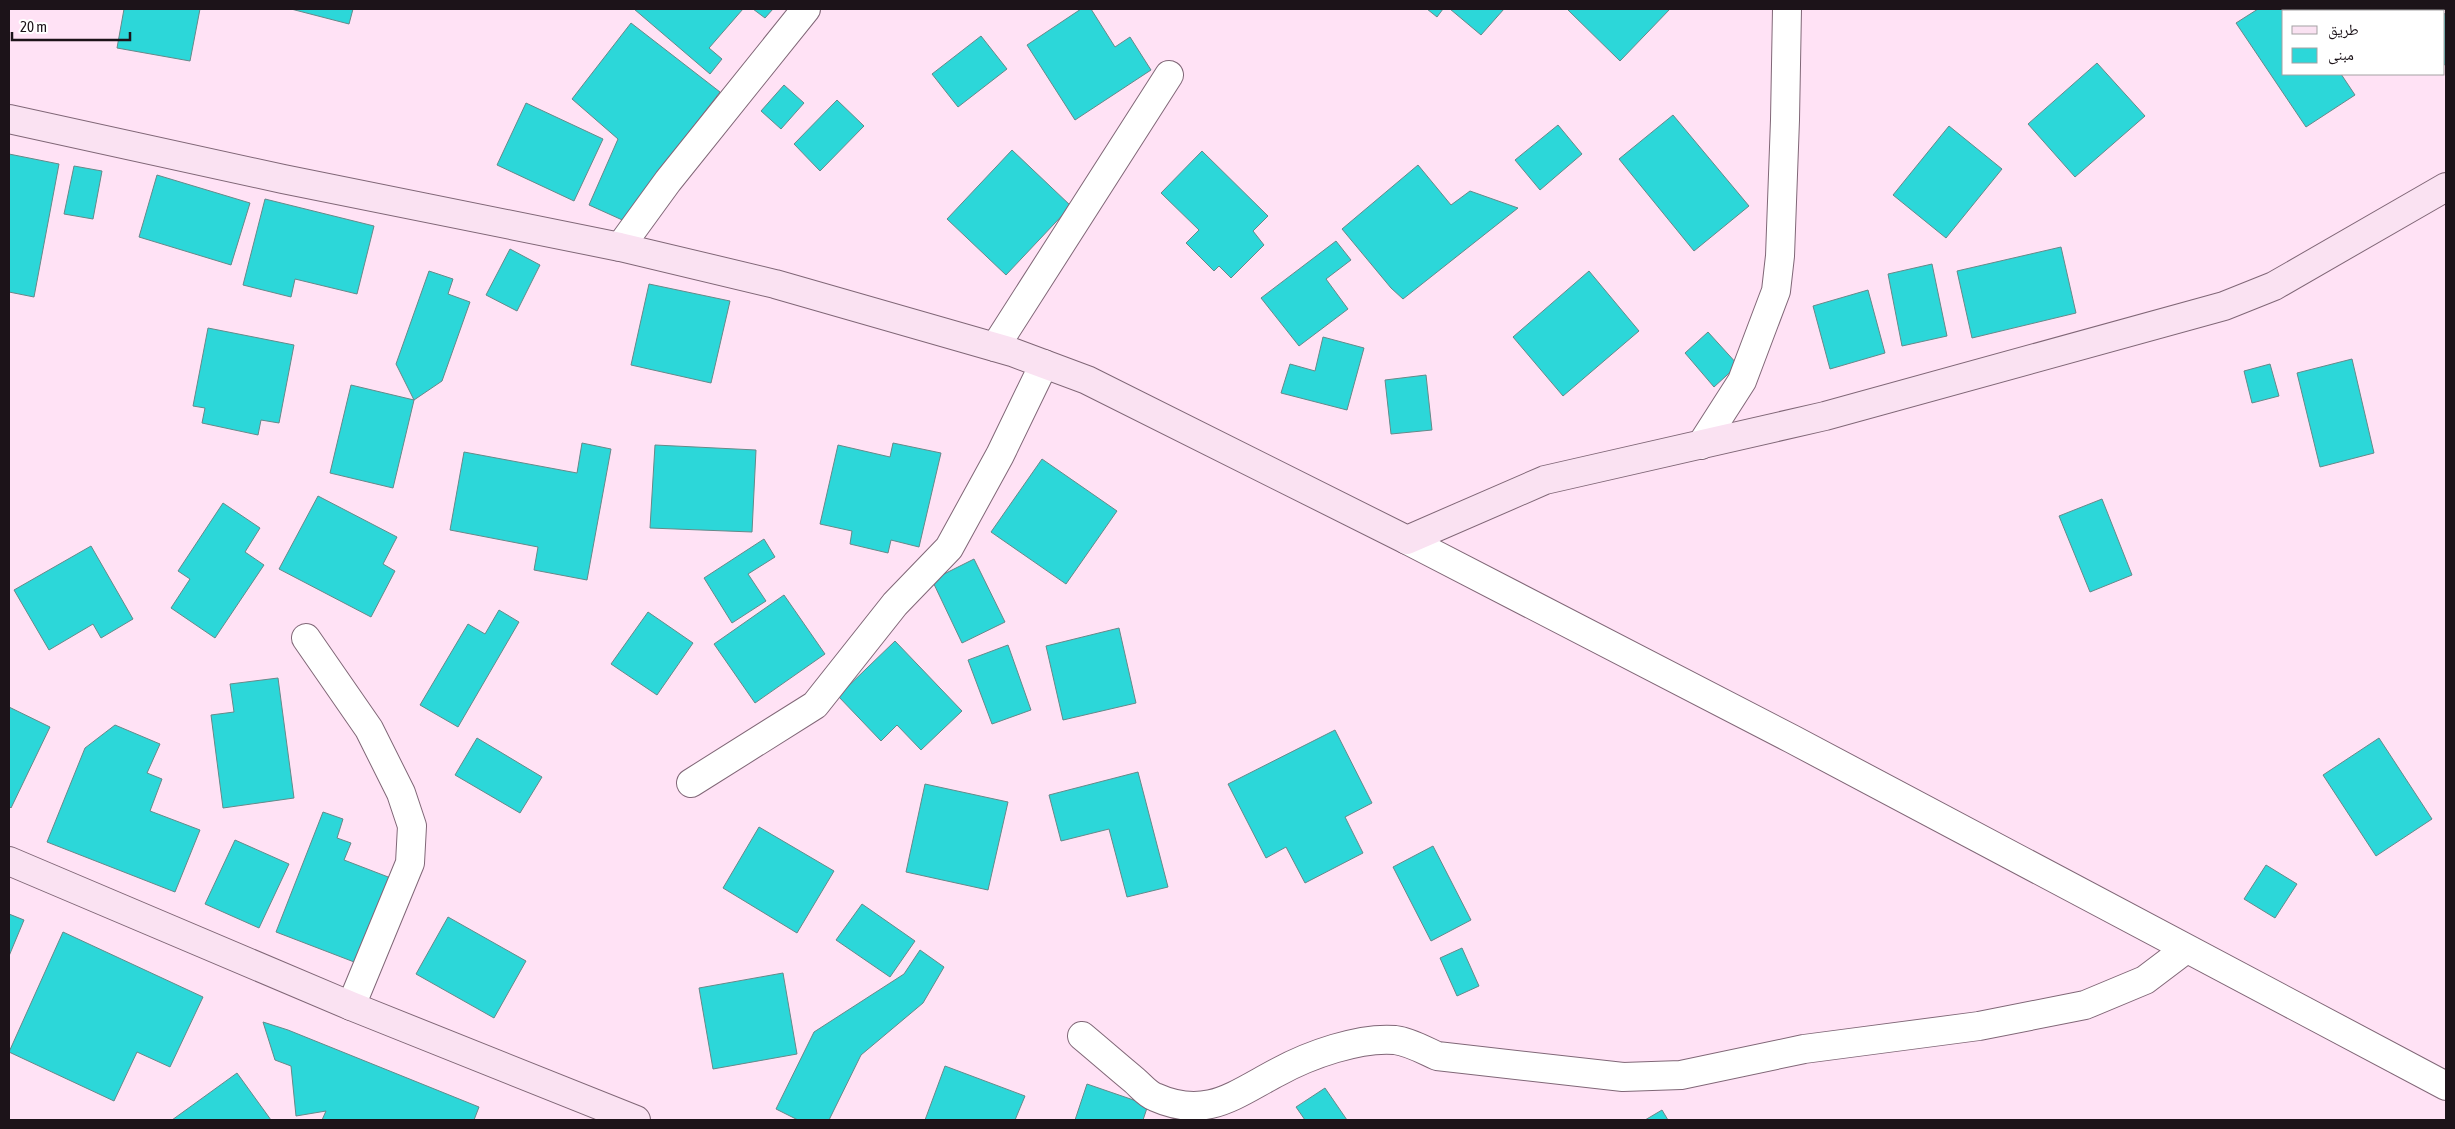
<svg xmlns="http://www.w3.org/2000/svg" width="2455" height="1129" viewBox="0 0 2455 1129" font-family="'Asap Condensed','Noto Naskh Arabic',sans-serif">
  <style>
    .building { fill: #2cd7d9; stroke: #668989 }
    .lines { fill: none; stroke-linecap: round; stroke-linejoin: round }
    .street-casing { stroke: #806777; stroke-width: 30 }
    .secondary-casing { stroke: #806777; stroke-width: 30 }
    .street { stroke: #fff; stroke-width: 28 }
    .secondary { stroke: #fae2f2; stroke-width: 28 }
  </style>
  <rect width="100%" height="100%" fill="#ffe2f5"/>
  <!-- building -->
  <g class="building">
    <polygon points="124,9 200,9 190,61 117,48"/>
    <polygon points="291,9 353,9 349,24"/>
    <polygon points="634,9 743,9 709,48 722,59 710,74"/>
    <polygon points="753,9 773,9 765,18"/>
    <polygon points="1081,9 1091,9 1115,47 1130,37 1151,70 1075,120 1027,45"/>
    <polygon points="1427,9 1443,9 1437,17"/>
    <polygon points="1450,9 1504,9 1481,35"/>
    <polygon points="1567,9 1670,9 1620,61"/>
    <polygon points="2258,9 2297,9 2299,11 2284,11 2284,74 2341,74 2355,95 2306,127 2236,23"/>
    <polygon points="2335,9 2441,9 2443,11 2337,11"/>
    <polygon points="2444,13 2446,17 2446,64 2444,65"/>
    <polygon points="631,23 720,92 661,168 629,223 589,205 618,139 572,99"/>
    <polygon points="981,36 1007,69 958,107 932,74"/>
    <polygon points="2097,63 2145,116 2075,177 2028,124"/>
    <polygon points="784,85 804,103 781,129 761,111"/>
    <polygon points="837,100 864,126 820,171 794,144"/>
    <polygon points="526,103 603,139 574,201 497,165"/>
    <polygon points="1673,115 1749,206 1694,251 1619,159"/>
    <polygon points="1558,125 1582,154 1540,190 1515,160"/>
    <polygon points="1949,126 2002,169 1946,238 1893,195"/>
    <polygon points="1012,150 1071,206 1006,275 947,219"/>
    <polygon points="1202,151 1268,216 1253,231 1264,245 1231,278 1219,266 1214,271 1186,243 1199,230 1161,193"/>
    <polygon points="9,154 59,164 34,297 9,292"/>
    <polygon points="1418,165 1451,205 1470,191 1518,208 1403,299 1391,288 1342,229"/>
    <polygon points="74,166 102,171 93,219 64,214"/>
    <polygon points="157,175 250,203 231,265 139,237"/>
    <polygon points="265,199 374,226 357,294 295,279 291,297 243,285"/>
    <polygon points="1336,241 1351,260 1326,279 1348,309 1299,346 1261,298"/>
    <polygon points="2061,247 2076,313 1972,338 1957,271"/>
    <polygon points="510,249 540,265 517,311 486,295"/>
    <polygon points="1932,264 1947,336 1902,346 1888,274"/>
    <polygon points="429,271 453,279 448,294 470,302 442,381 414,400 396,364"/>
    <polygon points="1589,271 1639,331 1563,396 1513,337"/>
    <polygon points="649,284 730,301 711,383 631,365"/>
    <polygon points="1868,290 1885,353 1830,369 1813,306"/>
    <polygon points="208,328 294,345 279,423 261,420 258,435 202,423 205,408 193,406"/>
    <polygon points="1708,332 1738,365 1714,387 1685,353"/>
    <polygon points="1323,337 1364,348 1347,410 1281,393 1290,364 1315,371"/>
    <polygon points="2352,359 2374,453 2320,467 2297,373"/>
    <polygon points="2270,364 2279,396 2252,403 2244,371"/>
    <polygon points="1426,375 1432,430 1391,434 1385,380"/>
    <polygon points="351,385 414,400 393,488 330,473"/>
    <polygon points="582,443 611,449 587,580 534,570 538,547 450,530 464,452 577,473"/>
    <polygon points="893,443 941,453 919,547 891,540 888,553 850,544 852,531 820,524 838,445 890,457"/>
    <polygon points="655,445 756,450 752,532 650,528"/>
    <polygon points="1042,459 1117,511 1066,584 991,532"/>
    <polygon points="318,496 397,537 383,564 395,571 371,617 279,569"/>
    <polygon points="2102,499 2132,575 2090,592 2059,516"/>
    <polygon points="223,503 260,528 245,552 264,565 215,638 171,608 190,579 178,571"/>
    <polygon points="764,539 775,557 748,574 766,601 732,623 704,578"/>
    <polygon points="91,546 133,619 101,638 93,624 49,650 14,590"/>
    <polygon points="974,559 1005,622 962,643 932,580"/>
    <polygon points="784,595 825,654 755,703 714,644"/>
    <polygon points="499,610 519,622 458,727 420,705 468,624 485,634"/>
    <polygon points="648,612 693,643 657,695 611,664"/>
    <polygon points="1119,628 1136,703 1063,720 1046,646"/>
    <polygon points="895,641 962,711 921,750 897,725 881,741 838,696"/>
    <polygon points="1008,645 1031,710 992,724 968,660"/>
    <polygon points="278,678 294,798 223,808 211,715 234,712 230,684"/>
    <polygon points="9,707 50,727 11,808 9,806"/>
    <polygon points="115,725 160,744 147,773 162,779 150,811 200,830 175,892 47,842 85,748"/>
    <polygon points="1335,730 1372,803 1345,817 1363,853 1305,883 1286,847 1266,858 1228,784"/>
    <polygon points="477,738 542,777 520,813 455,775"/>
    <polygon points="2379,738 2432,819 2376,856 2323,775"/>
    <polygon points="1138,772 1168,887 1127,897 1109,829 1061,841 1049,795"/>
    <polygon points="925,784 1008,802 988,890 906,872"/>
    <polygon points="323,812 343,819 337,838 351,843 344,860 396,880 362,965 276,932"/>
    <polygon points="759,827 834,871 797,933 723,888"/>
    <polygon points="235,840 289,864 259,928 205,904"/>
    <polygon points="1433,846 1471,920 1431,941 1393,867"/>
    <polygon points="2266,865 2297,884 2275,918 2244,899"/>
    <polygon points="862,904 915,941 890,977 836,940"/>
    <polygon points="9,914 24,920 9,956"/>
    <polygon points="448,917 526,961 494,1018 416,974"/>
    <polygon points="63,932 203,997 170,1067 137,1052 114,1101 9,1052"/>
    <polygon points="1462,948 1479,986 1457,996 1440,958"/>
    <polygon points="920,950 944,967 923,1003 861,1055 829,1120 798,1120 776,1109 814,1032 904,974"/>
    <polygon points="783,973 797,1054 713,1069 699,988"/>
    <polygon points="263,1022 288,1030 479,1107 474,1120 322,1120 326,1111 296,1116 291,1066 275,1060"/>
    <polygon points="945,1066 1025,1096 1015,1120 925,1120"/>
    <polygon points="237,1073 271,1120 172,1120"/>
    <polygon points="1087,1084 1148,1105 1143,1120 1075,1120"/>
    <polygon points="1325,1088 1347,1120 1305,1120 1296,1107"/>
    <polygon points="1662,1110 1668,1120 1645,1120"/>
  </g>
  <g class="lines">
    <!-- street casing -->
    <g class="street-casing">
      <g id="street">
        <polyline points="620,247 668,181 806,9"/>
        <polyline points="995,347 1169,75"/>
        <polyline points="1701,445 1742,381 1776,291 1780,256 1785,120 1787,9"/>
        <polyline points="1407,540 1792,739 2446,1086"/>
        <polyline points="306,638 369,729 401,793 412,826 410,863 351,1006"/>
        <polyline points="691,783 815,705 895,604 949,548 1000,455 1044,364"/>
        <path d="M 1082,1036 C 1100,1051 1117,1066 1134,1080 C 1141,1086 1147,1094 1155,1097 C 1206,1120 1234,1095 1278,1072 C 1309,1055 1359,1037 1395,1040 C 1410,1042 1424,1050 1437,1056 L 1623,1077 L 1681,1075 L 1804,1049 L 1979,1026 L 2085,1005 L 2145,980 L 2186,949"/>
      </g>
    </g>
    <!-- secondary casing -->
    <g class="secondary-casing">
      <g id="secondary">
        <polyline points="9,119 283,179 620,247 775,284 1012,352 1087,380 1407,540 1545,480 1825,416 2224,306 2274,286 2446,187"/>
        <polyline points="9,861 351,1006 636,1120"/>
      </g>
    </g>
    <!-- street -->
    <use href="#street" class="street"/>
    <!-- secondary -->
    <use href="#secondary" class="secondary"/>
  </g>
  <!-- border -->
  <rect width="2455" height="1129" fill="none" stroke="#1c1319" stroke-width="20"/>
  <!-- legend -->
  <rect x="2282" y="10" width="162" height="65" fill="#ffffff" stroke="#a4a1a3"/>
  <rect x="2292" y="26" width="25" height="8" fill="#fae2f2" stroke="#a4a1a3"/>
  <text x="2328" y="35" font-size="15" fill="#1c1319">طريق</text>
  <rect x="2292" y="48" width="25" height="15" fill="#2cd7d9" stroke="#a4a1a3"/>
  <text x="2328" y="60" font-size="15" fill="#1c1319">مبنى</text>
  <!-- scale -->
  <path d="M12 32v8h118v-8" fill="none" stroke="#1c1319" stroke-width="2.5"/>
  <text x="20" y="32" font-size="15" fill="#1c1319" stroke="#ffffff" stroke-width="4" paint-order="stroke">20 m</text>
</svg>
